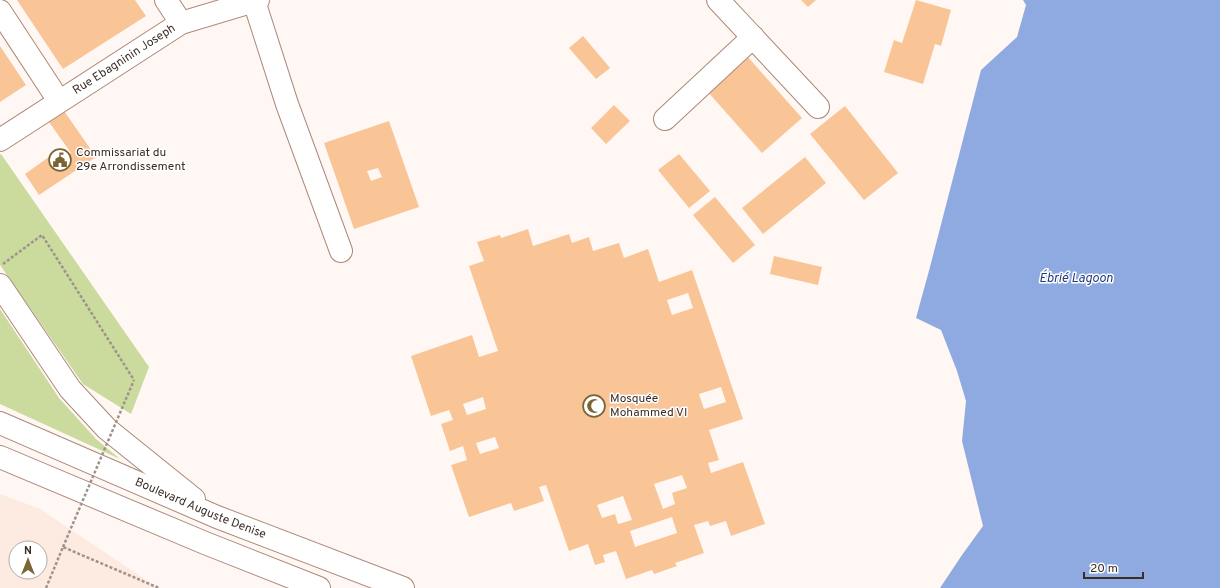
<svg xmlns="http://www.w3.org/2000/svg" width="1220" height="588" viewBox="0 0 1220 588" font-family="Overpass,sans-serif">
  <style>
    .built { fill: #fdeae1; fill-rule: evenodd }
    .green { fill: #cbda9d }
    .water { fill: #8faae1 }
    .building { fill: #f9c596; fill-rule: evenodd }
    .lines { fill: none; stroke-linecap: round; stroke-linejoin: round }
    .minor-casing { stroke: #ac8978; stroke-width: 24 }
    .highway-casing { stroke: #ac8978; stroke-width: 24 }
    .path { stroke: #9e938d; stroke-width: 2.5; stroke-dasharray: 3 2; stroke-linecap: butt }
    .minor { stroke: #fff; stroke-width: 22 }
    .highway { stroke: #fff; stroke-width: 22 }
    .path-bridge { stroke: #9e938d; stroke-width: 2.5; stroke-dasharray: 3 2; stroke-linecap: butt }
    .labels { text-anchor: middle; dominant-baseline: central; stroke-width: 3; stroke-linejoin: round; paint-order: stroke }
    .street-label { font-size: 12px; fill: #3c2e27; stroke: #fff }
    .poi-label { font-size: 12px; fill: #3c2e27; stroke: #fff; text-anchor: start }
    .water-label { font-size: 13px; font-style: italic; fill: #213c7d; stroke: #fff }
  </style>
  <rect width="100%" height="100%" fill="#fff7f3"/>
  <!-- built -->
  <path class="built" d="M 0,494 L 40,509 L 158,588 L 0,588 ZM 16,548 L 40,548 L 40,572 L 16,572 Z"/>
  <!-- green -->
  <g class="green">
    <polygon points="1,154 149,367 131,414 83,384 0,265 0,155"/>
    <polygon points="0,309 59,398 96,439 120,459 0,404"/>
  </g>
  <!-- water -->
  <polygon class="water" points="1023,0 1220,0 1220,588 940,588 962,555 983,526 962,441 966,401 957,371 941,330 916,318 930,267 981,70 1017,37 1026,5"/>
  <!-- building -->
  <g class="building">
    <polygon points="17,0 135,0 146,16 63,69"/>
    <polygon points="801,0 816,0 808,7"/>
    <polygon points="916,0 951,10 941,46 935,44 923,84 884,72 894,40 902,43"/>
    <polygon points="583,36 610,68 596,79 569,48"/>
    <polygon points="0,46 26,85 0,102"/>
    <polygon points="747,56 802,118 762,153 707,91"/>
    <polygon points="614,105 630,121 606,144 591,128"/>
    <polygon points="845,106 898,173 864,200 810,134"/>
    <polygon points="64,111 96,157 39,195 25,174 53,154 58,162 71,153 49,122"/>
    <path d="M 389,121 L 419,207 L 354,229 L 324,143 ZM 378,168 L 382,177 L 371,181 L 367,171 Z"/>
    <polygon points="679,154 710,191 689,208 658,170"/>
    <polygon points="805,157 826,183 763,234 742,208"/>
    <polygon points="715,197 755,245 733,263 693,215"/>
    <path d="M 528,229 L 533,246 L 569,234 L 572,243 L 589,237 L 593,251 L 619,243 L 624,258 L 648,249 L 659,282 L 692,270 L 743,419 L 709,430 L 719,460 L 708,463 L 711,473 L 743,462 L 765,524 L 731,536 L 726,521 L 710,526 L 708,521 L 694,525 L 704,553 L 675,563 L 677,566 L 654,574 L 652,570 L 626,579 L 616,551 L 603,555 L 605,562 L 595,565 L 588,544 L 569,551 L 546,485 L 539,487 L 544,501 L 514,511 L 511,503 L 469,517 L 451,465 L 467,460 L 463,446 L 450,451 L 441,424 L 453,420 L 449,410 L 431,416 L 411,356 L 472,335 L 479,357 L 498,351 L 469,266 L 484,261 L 477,242 L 500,235 L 501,238 ZM 688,293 L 693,308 L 672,315 L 667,300 ZM 721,387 L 726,402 L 704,409 L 699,394 ZM 483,397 L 486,409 L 467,415 L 463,404 ZM 495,437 L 499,448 L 480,454 L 476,443 ZM 682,475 L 687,488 L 672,493 L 675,504 L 663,509 L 654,484 ZM 623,496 L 632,520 L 618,524 L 615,514 L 602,518 L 597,505 ZM 672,517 L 677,533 L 635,547 L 630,531 Z"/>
    <polygon points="774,256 822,267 818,285 770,274"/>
  </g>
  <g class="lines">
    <!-- minor casing -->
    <g class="minor-casing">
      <g id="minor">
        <polyline points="166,0 181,23"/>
        <polyline points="718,0 818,107"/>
        <polyline points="254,1 287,104 341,251"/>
        <polyline points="0,11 59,101"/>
        <polyline points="665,119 753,37"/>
        <path id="s1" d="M 0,140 L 181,23 L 258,0"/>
      </g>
    </g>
    <!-- highway casing -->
    <g class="highway-casing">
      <g id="highway">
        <polyline points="0,285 70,389 107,429 194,499"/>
        <path id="s2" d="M 0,423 L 217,517 L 403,588"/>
        <polyline points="0,457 205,543 319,588"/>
      </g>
    </g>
    <!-- path -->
    <g class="path">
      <polyline points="3,264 42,235 134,380"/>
      <polyline points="46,588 63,547 159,588"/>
    </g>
    <!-- minor -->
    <use href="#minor" class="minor"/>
    <!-- highway -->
    <use href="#highway" class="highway"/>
    <!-- path-bridge -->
    <polyline class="path-bridge" points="63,547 134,380"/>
  </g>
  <!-- icons -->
  <defs>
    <g id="civic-ring" transform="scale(1.15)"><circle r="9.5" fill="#fff" stroke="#7b6535" stroke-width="1.5"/><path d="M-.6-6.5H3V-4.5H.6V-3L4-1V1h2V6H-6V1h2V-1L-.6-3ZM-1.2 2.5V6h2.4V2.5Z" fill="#7b6535"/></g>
    <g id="mosque-ring" transform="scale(1.15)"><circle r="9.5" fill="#fff" stroke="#7b6535" stroke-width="1.5"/><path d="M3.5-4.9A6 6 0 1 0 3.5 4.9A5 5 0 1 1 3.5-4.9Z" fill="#7b6535"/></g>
  </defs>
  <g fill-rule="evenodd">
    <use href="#civic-ring" x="60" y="160"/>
    <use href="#mosque-ring" x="594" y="406"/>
  </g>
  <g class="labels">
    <!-- street labels -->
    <g class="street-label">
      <text stroke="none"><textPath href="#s1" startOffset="148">Rue Ebagninin Joseph</textPath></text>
      <text stroke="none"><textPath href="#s2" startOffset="218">Boulevard Auguste Denise</textPath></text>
    </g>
    <!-- poi labels -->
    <g class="poi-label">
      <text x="76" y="153">Commissariat du<tspan x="76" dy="14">29e Arrondissement</tspan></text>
      <text x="610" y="399">Mosquée<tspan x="610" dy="14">Mohammed VI</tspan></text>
    </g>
    <!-- water labels -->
    <g class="water-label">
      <text x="1076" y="279">Ébrié Lagoon</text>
    </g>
  </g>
  <!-- north arrow -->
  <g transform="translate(28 560)"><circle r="19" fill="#ffffff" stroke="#b1aba9"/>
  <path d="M0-3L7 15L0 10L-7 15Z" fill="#7b6535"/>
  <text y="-6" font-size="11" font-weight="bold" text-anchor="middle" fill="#3c2e27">N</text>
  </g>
  <!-- scale -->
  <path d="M1084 572v6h59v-6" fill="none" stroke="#3c2e27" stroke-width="2"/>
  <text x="1090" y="572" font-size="12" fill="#3c2e27" stroke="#ffffff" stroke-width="3" paint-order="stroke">20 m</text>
</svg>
